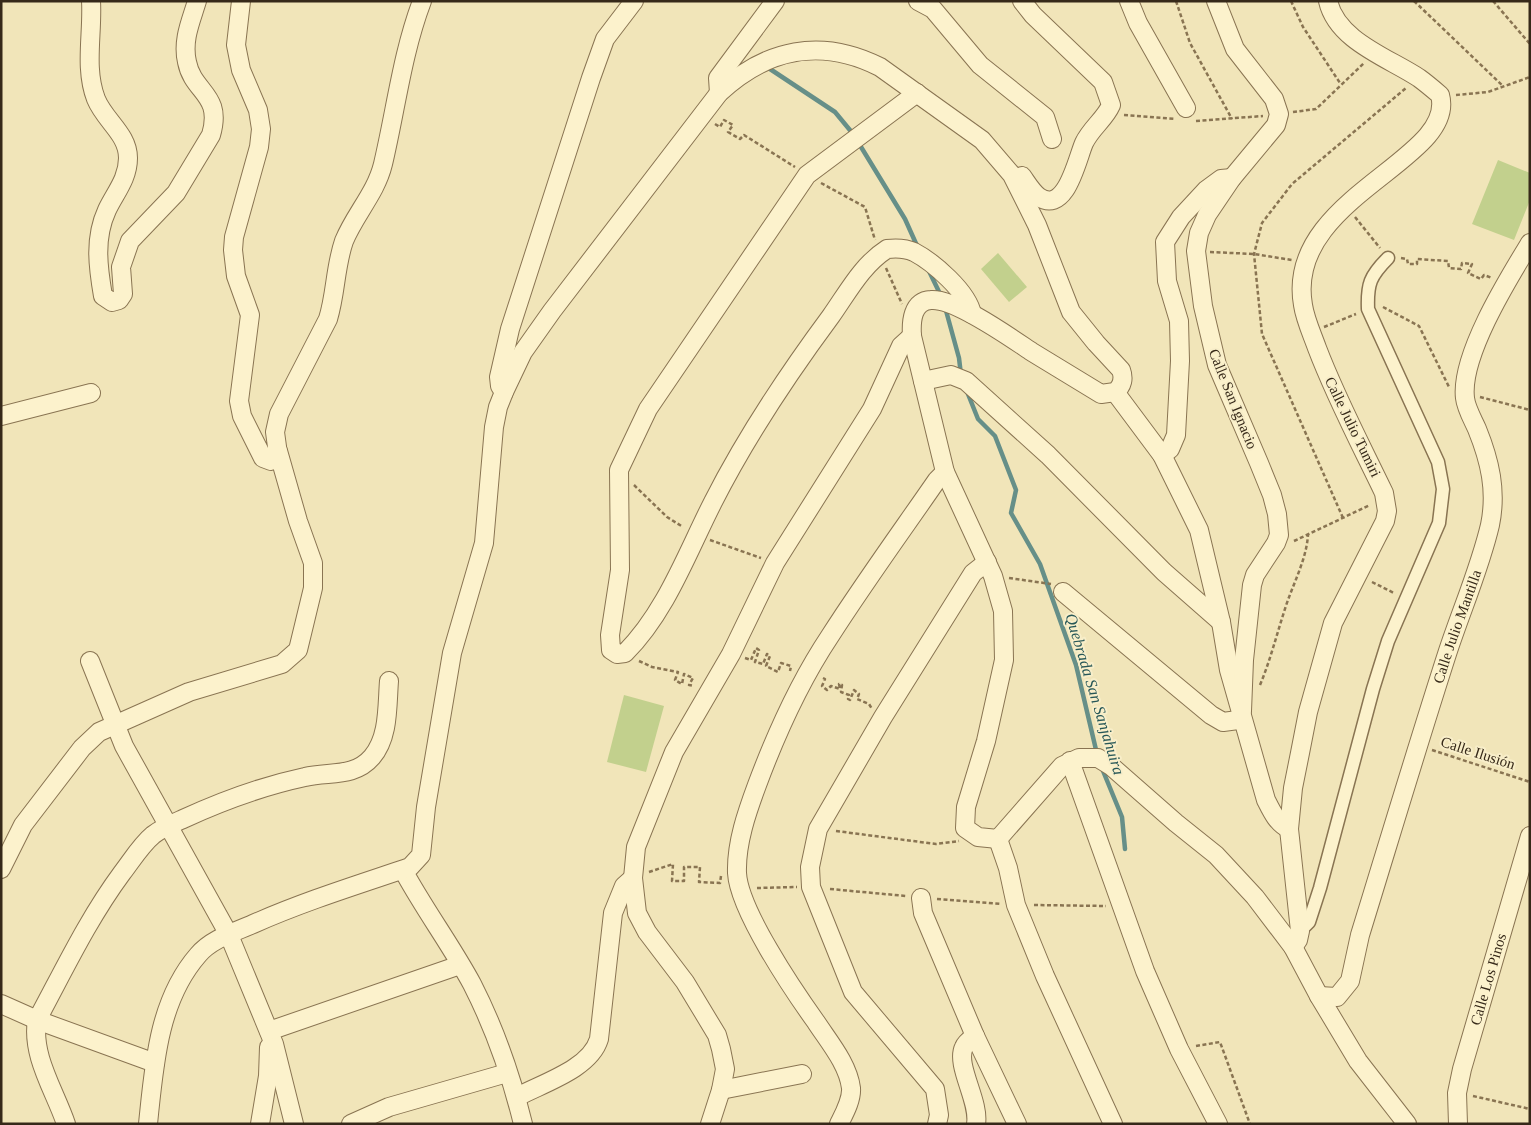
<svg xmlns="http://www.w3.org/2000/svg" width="1531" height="1125" viewBox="0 0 1531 1125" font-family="Georgia,serif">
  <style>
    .green { fill: #c2d08d }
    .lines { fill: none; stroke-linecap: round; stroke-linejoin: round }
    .stream { stroke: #668f88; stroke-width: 4.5 }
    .pedestrian-casing { stroke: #897452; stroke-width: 15 }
    .minor-casing { stroke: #897452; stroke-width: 20 }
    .path { stroke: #897452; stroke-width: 2.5; stroke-dasharray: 4 2.5; stroke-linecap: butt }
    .pedestrian { stroke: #fcf2cc; stroke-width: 12 }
    .minor { stroke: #fcf2cc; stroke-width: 18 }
    .labels { text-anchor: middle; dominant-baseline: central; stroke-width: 4; stroke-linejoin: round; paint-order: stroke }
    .street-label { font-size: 15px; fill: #362919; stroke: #f8eec9 }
    .water-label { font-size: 16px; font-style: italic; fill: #275757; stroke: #f8eec9 }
  </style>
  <rect width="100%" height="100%" fill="#f1e5b9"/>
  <!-- green -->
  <g class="green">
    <polygon points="1498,160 1530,173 1530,200 1514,240 1472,224"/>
    <polygon points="998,253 1027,287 1009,302 981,269"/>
    <polygon points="624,695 664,706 646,772 607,762"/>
  </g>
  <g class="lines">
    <!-- stream -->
    <g class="stream">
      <polyline points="767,67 835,112 854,135"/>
      <polyline points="858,142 905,219 918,248"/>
      <polyline points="929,271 942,298"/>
      <polyline points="945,307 959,358 961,375"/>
      <polyline points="966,389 978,419 995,436 1016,490 1011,513 1040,564 1076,665 1097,754"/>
      <polyline points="1101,766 1122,817 1125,849"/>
    </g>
    <!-- pedestrian casing -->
    <g class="pedestrian-casing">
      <path id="pedestrian" d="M 1300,931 L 1309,922 L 1320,888 L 1373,689 L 1388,641 L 1439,523 L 1443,489 L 1438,462 L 1368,309 C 1367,284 1370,276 1388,258"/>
    </g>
    <!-- minor casing -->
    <g class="minor-casing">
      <g id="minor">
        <path d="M 91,1 C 93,33 84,68 96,99 C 105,121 128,134 128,158 C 128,179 115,193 107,210 C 94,238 98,267 103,296 L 112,302 L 119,300 L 123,294 L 121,267 L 130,241 L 176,193 L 211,135 C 223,94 193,93 187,62 C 182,40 191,21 197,1"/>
        <path d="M 241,1 L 236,45 L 241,70 L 258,110 L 261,129 L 259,147 L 234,237 L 233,250 L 236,276 L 250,315 L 239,401 L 242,416 L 263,458 L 271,461 L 278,454 L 275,432 L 279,414 L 328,319 C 336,293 335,267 344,241 C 355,214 376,193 383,164 C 396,109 402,54 422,1"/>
        <polyline points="918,1 933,9 980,65 1045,117 1052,139"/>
        <polyline points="1129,1 1138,23 1186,108"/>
        <polyline points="719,93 718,78 775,1"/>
        <path d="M 917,93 L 807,175 L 648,409 L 619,470 L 620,570 L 610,635 L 611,650 L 617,654 L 625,653 C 666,612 687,553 713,502 C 746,437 788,374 831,316 C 848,292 862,265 887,249 C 895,248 905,248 914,252 C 933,262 968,292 972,314"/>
        <path d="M 1022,176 C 1027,183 1032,192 1039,197 C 1066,215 1077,159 1084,143 C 1091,128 1105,119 1111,105 L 1103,82 L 1033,15 L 1022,1"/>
        <polyline points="923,381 951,375 966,381 1048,455 1164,572 1221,622"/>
        <polyline points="504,392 500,386 499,377 510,329 591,78 605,39 634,1"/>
        <path d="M 1115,392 L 1162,455 L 1199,530 L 1221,622 L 1229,670 L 1266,800 C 1272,812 1277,823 1289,829"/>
        <polyline points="1,416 91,393"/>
        <polyline points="1162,455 1170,449 1176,435 1180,361 1179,321 1167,281 1165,242 1181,217 1206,190 1221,179 1232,178"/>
        <polyline points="1063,592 1211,715 1223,722 1238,720 1242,711 1244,660 1252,585 1255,575 1276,543 1279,535 1277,514 1272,495 1259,463 1217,365 1203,306 1196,251 1199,233 1207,215 1232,178 1276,125 1279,114 1274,99 1235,49 1216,1"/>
        <polyline points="90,661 124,746 229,935 274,1044 294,1124"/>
        <polyline points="1070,761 1145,971 1179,1049 1218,1124"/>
        <polyline points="998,839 1008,868 1016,905 1045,976 1113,1124"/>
        <polyline points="1,869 23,825 82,748 99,732 189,692 282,664 298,650 313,588 313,563 298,521 278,451"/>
        <path d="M 403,870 C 424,909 451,945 472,984 C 495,1029 511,1075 523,1124"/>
        <polyline points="921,898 923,913 975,1036 1017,1124"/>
        <path d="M 1293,947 L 1298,940 L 1300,931 L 1289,829 L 1293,788 L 1300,753 L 1308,712 L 1333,623 L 1385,521 L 1387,511 L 1384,493 C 1361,445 1336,398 1317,348 C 1312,334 1305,319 1303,305 C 1284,198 1458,160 1440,95 C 1433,89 1426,83 1419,78 C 1389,58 1337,41 1328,1"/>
        <path id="s1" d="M 1319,996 L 1337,997 L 1350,981 L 1360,935 C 1389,841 1417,747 1447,654 C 1461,611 1480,568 1490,525 C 1497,491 1490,461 1477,429 C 1473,420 1466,408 1465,398 C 1460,356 1508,279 1530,243"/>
        <polyline points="1,1004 37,1020 155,1063"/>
        <polyline points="269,1031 460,965"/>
        <path d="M 975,1036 C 971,1039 966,1042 964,1047 C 955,1065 980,1101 976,1124"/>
        <polyline points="721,1090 802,1074"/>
        <path d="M 517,1097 C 543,1083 590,1069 599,1039 L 613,913 L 624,886 L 633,878"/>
        <path d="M 66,1124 C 55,1091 31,1056 37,1020 C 64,970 88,919 122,873 C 132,860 141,845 153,835 C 162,828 174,823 183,819 C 222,801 263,786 305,777 C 329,771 354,778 372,757 C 389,737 387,707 389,681"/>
        <path d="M 148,1124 C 154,1066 158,1001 198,955 C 211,939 235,932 253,924 C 305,901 357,885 410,867 L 421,855 L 426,807 L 452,653 L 484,543 L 494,427 L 498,407 L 504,392 L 523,352 L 552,311 L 719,93 C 766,49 821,37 880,67 L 982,140 L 1012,175 L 1037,225 L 1071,312 L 1096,343 L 1121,370 C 1124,378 1123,386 1115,392 L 1101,394 C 1078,380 1055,366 1032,352 C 1011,338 955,298 931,300 C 912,301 911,322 912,336 L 945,472 L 993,576 L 1003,611 L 1004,660 L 986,741 L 966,807 L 965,828 L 978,837 L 998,839 L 1062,766 L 1079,758 L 1098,758 L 1111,766 L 1176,823 L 1216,855 L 1255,897 L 1293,947 L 1319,996 L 1358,1061 L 1407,1124"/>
        <polyline points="260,1124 268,1076 269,1047"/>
        <polyline points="351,1124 389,1107 507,1073"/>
        <polyline points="710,1124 721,1090 725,1069 721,1049 717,1035 685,982 647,932 637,913 633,878 636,847 674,752 731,654 775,563 872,409 901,346 912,336"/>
        <path d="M 839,1124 C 844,1114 852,1100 851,1088 C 848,1064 829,1042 816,1022 C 793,990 739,910 737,873 C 736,843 747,812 757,785 C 776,734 800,681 830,636 C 864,583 901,532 937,480 L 945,472"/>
        <polyline points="937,1124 939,1115 935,1089 853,992 811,887 810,867 818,829 883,717 973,573 987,562"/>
        <path id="s2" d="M 1458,1124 L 1457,1093 L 1462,1069 L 1530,836"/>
      </g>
    </g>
    <!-- path -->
    <g class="path">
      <polyline points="1176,1 1190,43 1232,119"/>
      <polyline points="1291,1 1303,27 1340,83"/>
      <polyline points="1414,1 1503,86"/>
      <polyline points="1493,1 1530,44"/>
      <polyline points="1456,95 1488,92 1530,77"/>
      <polyline points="1293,112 1316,109 1364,63"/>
      <polyline points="1124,115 1175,119"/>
      <polyline points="1196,121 1263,116"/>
      <polyline points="715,124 720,127 724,120 733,125 728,132 740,139 744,135 795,167"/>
      <polyline points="821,183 865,207 875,240"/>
      <polyline points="1355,217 1380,248"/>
      <polyline points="1210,252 1254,254 1292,260"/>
      <polyline points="1401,258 1407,259 1408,264 1417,264 1417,259 1448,261 1449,268 1461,269 1462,263 1472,264 1468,273 1481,279 1484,275 1492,278"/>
      <polyline points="886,268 902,304"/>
      <polyline points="1383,307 1419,326 1449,387"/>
      <polyline points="1324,327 1356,314"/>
      <polyline points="1480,397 1530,410"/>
      <polyline points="634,485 667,517 683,527"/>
      <polyline points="1343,518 1262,334 1254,254 1262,223 1292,184 1406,88"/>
      <polyline points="710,540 761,558"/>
      <polyline points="1294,541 1370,505"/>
      <polyline points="1009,578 1051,584"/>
      <polyline points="1372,582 1394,593"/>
      <polyline points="745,658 751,660 756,648 759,650 755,662 763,664 767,654 770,656 766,666 778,672 781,663 791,666 790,671"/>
      <polyline points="639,661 652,667 678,672 675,680 682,684 684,674 693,678 689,685 694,686"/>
      <polyline points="823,678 825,679 822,686 827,690 831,686 840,689 839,684 842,685 841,692 849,695 848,699 850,700 854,690 859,694 857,699 869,704 872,709"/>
      <path d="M 1260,685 C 1270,661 1276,637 1284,612 C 1292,585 1306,562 1308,535"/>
      <polyline points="1432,750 1530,782"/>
      <polyline points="836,831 936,844 959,841"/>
      <polyline points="649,872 673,864 672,881 684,881 684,867 700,867 699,882 720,883 721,876"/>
      <polyline points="757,888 797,887"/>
      <polyline points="830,889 906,896"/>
      <polyline points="937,899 1001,904"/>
      <polyline points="1034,905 1106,906"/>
      <polyline points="1196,1046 1220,1042 1250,1124"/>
      <polyline points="1473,1096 1530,1109"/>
    </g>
    <!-- pedestrian -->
    <use href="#pedestrian" class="pedestrian"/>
    <!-- minor -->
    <use href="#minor" class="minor"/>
  </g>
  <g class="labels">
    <!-- street labels -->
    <g class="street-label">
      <text transform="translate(1233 399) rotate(68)">Calle San Ignacio</text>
      <text transform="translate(1353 427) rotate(64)">Calle Julio Tumiri</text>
      <text stroke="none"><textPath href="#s1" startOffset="409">Calle Julio Mantilla</textPath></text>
      <text transform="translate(1478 753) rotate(18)">Calle Ilusión</text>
      <text stroke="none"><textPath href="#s2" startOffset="149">Calle Los Pinos</textPath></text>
    </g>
    <!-- water labels -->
    <g class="water-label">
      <text transform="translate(1095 694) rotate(73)">Quebrada San Sanjahuira</text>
    </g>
  </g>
  <!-- border -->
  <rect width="1531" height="1125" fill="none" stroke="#362919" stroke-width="5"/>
</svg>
